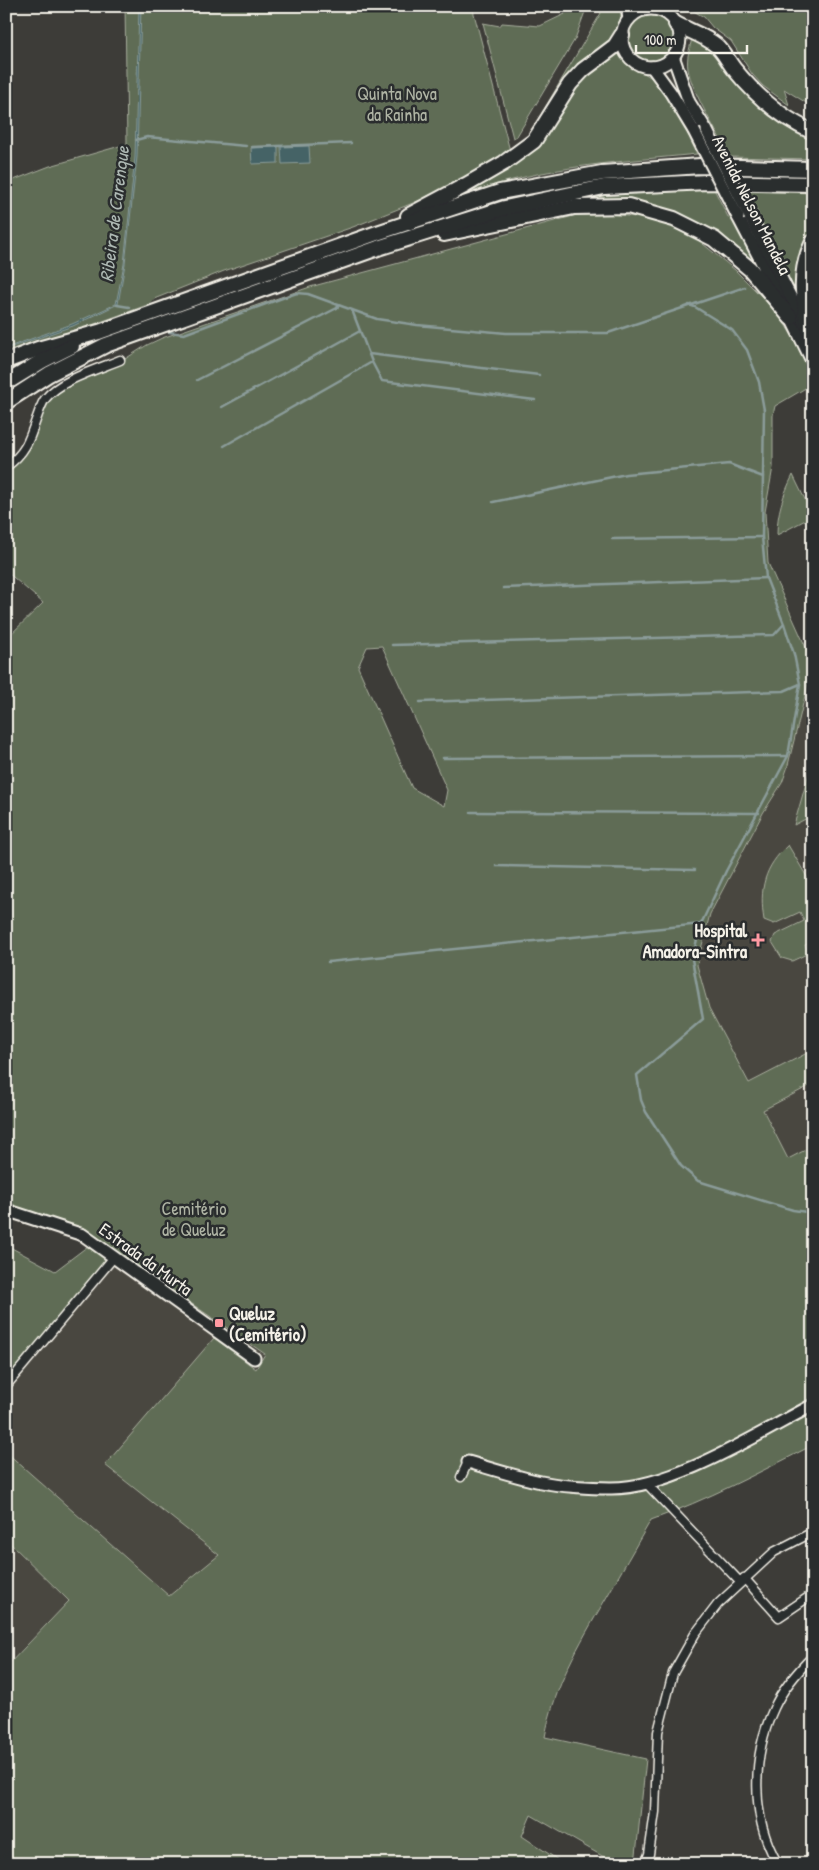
<svg xmlns="http://www.w3.org/2000/svg" width="819" height="1870" viewBox="0 0 819 1870" font-family="'Patrick Hand',sans-serif">
  <style>
    .built { fill: #4a4740 }
    .green { fill: #5e6c54; stroke: #a9ae9e; fill-rule: evenodd }
    .water { fill: #456466; stroke: #8b9c9a }
    .lines { fill: none; stroke-linecap: round; stroke-linejoin: round }
    .stream { stroke: #8b9c9a; stroke-width: 2.5 }
    .street-casing { stroke: #f4f1e8; stroke-width: 11 }
    .secondary-casing { stroke: #f4f1e8; stroke-width: 15 }
    .highway-casing { stroke: #f4f1e8; stroke-width: 18 }
    .street { stroke: #2a2d2e; stroke-width: 8 }
    .secondary { stroke: #2a2d2e; stroke-width: 11 }
    .highway { stroke: #2a2d2e; stroke-width: 14 }
    .secondary-bridge-casing { stroke: #f4f1e8; stroke-width: 15; stroke-linecap: butt }
    .secondary-bridge { stroke: #2a2d2e; stroke-width: 11 }
    .poi-dot { fill: #ff9aa2; stroke: #2a2d2e; stroke-width: 2 }
    .labels { text-anchor: middle; dominant-baseline: central; stroke-width: 5; stroke-linejoin: round; paint-order: stroke }
    .park-label { font-size: 18px; fill: #b0b5a5; stroke: #2a2d2e }
    .street-label { font-size: 18px; fill: #f4f1e8; stroke: #2a2d2e }
    .poi-label { font-size: 18px; font-weight: bold; fill: #f4f1e8; stroke: #2a2d2e; text-anchor: end }
    .water-label { font-size: 19px; font-style: italic; fill: #aeb9b4; stroke: #2a2d2e }
  </style>
  <rect width="100%" height="100%" fill="#3d3c38"/>
  <filter id="ink" filterUnits="userSpaceOnUse"><feTurbulence type="fractalNoise" baseFrequency=".02" numOctaves="2"/><feDisplacementMap in="SourceGraphic" scale="10" xChannelSelector="R" yChannelSelector="G"/><feConvolveMatrix kernelMatrix="1 2 1 2 8 2 1 2 1" color-interpolation-filters="sRGB"/></filter>
  <g filter="url(#ink)">
    <!-- built -->
    <g class="built">
      <polygon points="813,670 813,1172 799,1180 709,1008 697,965 710,914 763,813 782,783 787,769 811,671"/>
      <polygon points="114,1250 265,1354 256,1370 105,1465 219,1555 169,1596 6,1452 6,1379 108,1260"/>
      <polygon points="6,1539 69,1601 22,1649 6,1667"/>
    </g>
    <!-- green -->
    <g class="green">
      <polygon points="125,6 472,6 510,151 454,185 423,199 353,227 224,271 154,299 150,304 6,356 6,183 50,166 127,144"/>
      <polygon points="561,6 584,6 586,9 575,39 517,136 513,138 483,23 500,26 502,23 540,26 565,14"/>
      <polygon points="599,6 622,7 621,16 612,44 524,143 601,13 598,9"/>
      <polygon points="685,6 813,6 813,107 784,89 789,105 763,86 752,74 731,41 713,28 704,17"/>
      <circle cx="650" cy="38" r="23"/>
      <path d="M 692,38 L 708,45 L 813,136 L 813,159 L 730,157 C 718,133 692,93 688,69 C 686,58 690,48 692,38 Z"/>
      <path d="M 617,50 C 623,68 643,69 655,81 C 672,96 687,133 697,154 C 649,159 601,162 553,171 C 517,177 482,189 446,199 L 503,167 L 579,80 Z"/>
      <polygon points="714,189 728,217 731,217 765,277 745,260 644,205 595,199 595,196"/>
      <polygon points="747,191 813,193 813,234 805,250 798,290 796,293"/>
      <path d="M 610,214 L 654,219 L 674,226 L 692,235 L 735,270 L 778,313 L 794,339 L 812,375 L 809,386 L 775,406 L 773,415 L 773,467 L 765,512 L 768,563 L 812,661 L 811,671 L 787,769 L 782,783 L 763,813 L 710,914 L 697,965 L 709,1008 L 749,1083 L 813,1050 L 813,1084 L 763,1110 L 788,1159 L 813,1146 L 813,1445 C 760,1472 707,1500 651,1520 C 635,1547 620,1574 605,1600 C 579,1644 554,1687 545,1737 L 646,1759 L 635,1864 L 616,1864 L 531,1815 L 522,1836 L 564,1864 L 6,1864 L 6,1667 L 69,1601 L 6,1539 L 6,1452 L 169,1596 L 219,1555 L 105,1465 L 214,1338 L 256,1369 L 265,1354 L 90,1234 L 6,1205 L 6,639 L 43,603 L 6,571 L 6,466 L 22,454 L 56,389 L 114,366 L 147,345 L 162,338 L 310,287 L 577,215 ZM 382,646 L 447,790 L 444,806 L 412,788 L 358,667 L 367,647 Z"/>
      <path d="M 793,475 L 813,516 L 777,535 C 777,513 783,495 793,475 Z"/>
      <polygon points="809,773 813,781 813,815 794,825"/>
      <path d="M 788,845 L 813,887 L 813,941 L 805,945 L 809,953 L 792,961 L 782,958 L 772,942 L 775,935 L 804,921 L 800,912 L 774,924 L 764,920 C 759,889 764,867 788,845 Z"/>
      <polygon points="6,1245 55,1271 88,1246 114,1257 108,1260 6,1379"/>
    </g>
    <!-- water -->
    <g class="water">
      <polygon points="139,6 141,6 137,157 125,264 118,304 73,326 6,349 6,348 72,324 116,304 124,264 135,157"/>
      <polygon points="309,146 310,163 282,164 281,147"/>
      <polygon points="278,147 278,163 252,164 251,148"/>
    </g>
    <g class="lines">
      <!-- stream -->
      <g class="stream">
        <polyline points="136,140 147,137 246,146"/>
        <polyline points="252,147 351,143"/>
        <polyline points="117,305 129,307"/>
        <polyline points="689,305 695,307 732,330 747,350 759,382 764,410 762,537 766,578 784,624 794,654 800,684 788,756 726,871 701,924 692,959 703,1019 637,1075 641,1100 646,1112 681,1166 698,1181 793,1210 813,1213"/>
        <polyline points="169,332 184,334 285,297 297,293 308,294 377,319 417,325 506,333 608,333 745,287"/>
        <polyline points="369,354 539,375"/>
        <polyline points="372,362 382,381 535,400"/>
        <polyline points="197,380 337,308 339,305"/>
        <polyline points="222,407 360,331"/>
        <polyline points="224,446 372,362 352,310"/>
        <polyline points="493,502 626,474 729,464 763,477"/>
        <polyline points="612,539 762,537"/>
        <polyline points="503,588 766,578"/>
        <polyline points="392,645 774,635 784,624"/>
        <polyline points="420,702 784,691 800,684"/>
        <polyline points="443,758 788,756"/>
        <polyline points="471,812 759,813"/>
        <polyline points="496,866 695,870"/>
        <polyline points="328,962 701,924"/>
      </g>
      <!-- street casing -->
      <g class="street-casing">
        <g id="street">
          <path d="M 6,467 C 25,453 29,441 36,420 C 39,413 41,404 45,399 C 60,380 98,369 120,360"/>
          <polyline points="6,1386 114,1257"/>
          <polyline points="461,1477 468,1462"/>
          <polyline points="646,1483 740,1582"/>
          <polyline points="744,1578 779,1617 813,1594"/>
          <polyline points="645,1864 649,1854 655,1812 658,1732 673,1673 695,1634 718,1604 774,1552 813,1532"/>
          <path d="M 778,1864 C 750,1818 752,1755 774,1708 C 783,1688 798,1671 813,1656"/>
        </g>
      </g>
      <!-- secondary casing -->
      <g class="secondary-casing">
        <g id="secondary">
          <polyline points="627,6 629,19"/>
          <circle cx="651" cy="38" r="29"/>
          <polyline points="673,56 689,102 707,131"/>
          <polyline points="652,67 671,93 694,131"/>
          <polyline points="738,217 791,318 813,363"/>
          <polyline points="750,217 805,325"/>
          <polyline points="6,1210 83,1235 254,1358"/>
          <path d="M 468,1462 C 492,1469 517,1477 541,1482 C 559,1486 591,1488 610,1488 C 671,1489 758,1434 813,1405"/>
        </g>
      </g>
      <!-- highway casing -->
      <g class="highway-casing">
        <g id="highway">
          <path d="M 676,24 C 689,31 706,36 717,46 C 724,52 729,63 735,70 C 757,97 781,118 813,132"/>
          <polyline points="408,216 466,185 504,163 534,141 570,84 583,70 615,46 622,35"/>
          <polyline points="444,234 574,207 628,206 674,219 714,239 750,269 791,318"/>
          <path d="M 810,334 C 803,302 797,273 813,242"/>
          <polyline points="6,361 38,349 99,332 374,234 500,192 602,173 700,166 813,169"/>
          <polyline points="6,383 42,361 72,346"/>
          <polyline points="6,402 49,374 106,345 378,248 505,208 604,187 707,182 813,184"/>
        </g>
      </g>
      <!-- street -->
      <use href="#street" class="street"/>
      <!-- secondary -->
      <use href="#secondary" class="secondary"/>
      <!-- highway -->
      <use href="#highway" class="highway"/>
      <!-- secondary-bridge casing -->
      <g class="secondary-bridge-casing">
        <g id="secondary-bridge">
          <polyline points="694,131 738,217"/>
          <polyline points="707,131 750,217"/>
        </g>
      </g>
      <!-- secondary-bridge -->
      <use href="#secondary-bridge" class="secondary-bridge"/>
    </g>
  </g>
  <!-- markers -->
  <g class="poi-dot">
    <path d="M755.5 932.5h5v5h5v5h-5v5h-5v-5h-5v-5h5z"/>
    <rect x="214" y="1318" width="10" height="10" rx="2.5"/>
  </g>
  <g class="labels">
    <!-- park labels -->
    <g class="park-label">
      <text x="397" y="93">Quinta Nova<tspan x="397" dy="21">da Rainha</tspan></text>
      <text x="194" y="1208">Cemitério<tspan x="194" dy="21">de Queluz</tspan></text>
    </g>
    <!-- street labels -->
    <g class="street-label">
      <text transform="translate(752 205) rotate(63)">Avenida Nelson Mandela</text>
      <text transform="translate(146 1259) rotate(36)">Estrada da Murta</text>
    </g>
    <!-- poi labels -->
    <g class="poi-label">
      <text x="747" y="930">Hospital<tspan x="747" dy="21">Amadora-Sintra</tspan></text>
      <text x="229" y="1313" text-anchor="start">Queluz<tspan x="229" dy="21">(Cemitério)</tspan></text>
    </g>
    <!-- water labels -->
    <g class="water-label">
      <text transform="translate(114 214) rotate(-83)">Ribeira de Carenque</text>
    </g>
  </g>
  <!-- margin -->
  <rect width="819" height="1870" fill="none" stroke="#2a2d2e" stroke-width="25"/>
  <rect x="12" y="12" width="794" height="1845" fill="none" stroke="#f4f1e8" stroke-width="2" filter="url(#ink)"/>
  <!-- scale -->
  <path d="M636 45v8h111v-8" fill="none" stroke="#f4f1e8" stroke-width="2.5"/>
  <text x="644" y="45" font-size="15" fill="#f4f1e8" stroke="#2a2d2e" stroke-width="4" paint-order="stroke">100 m</text>
</svg>
